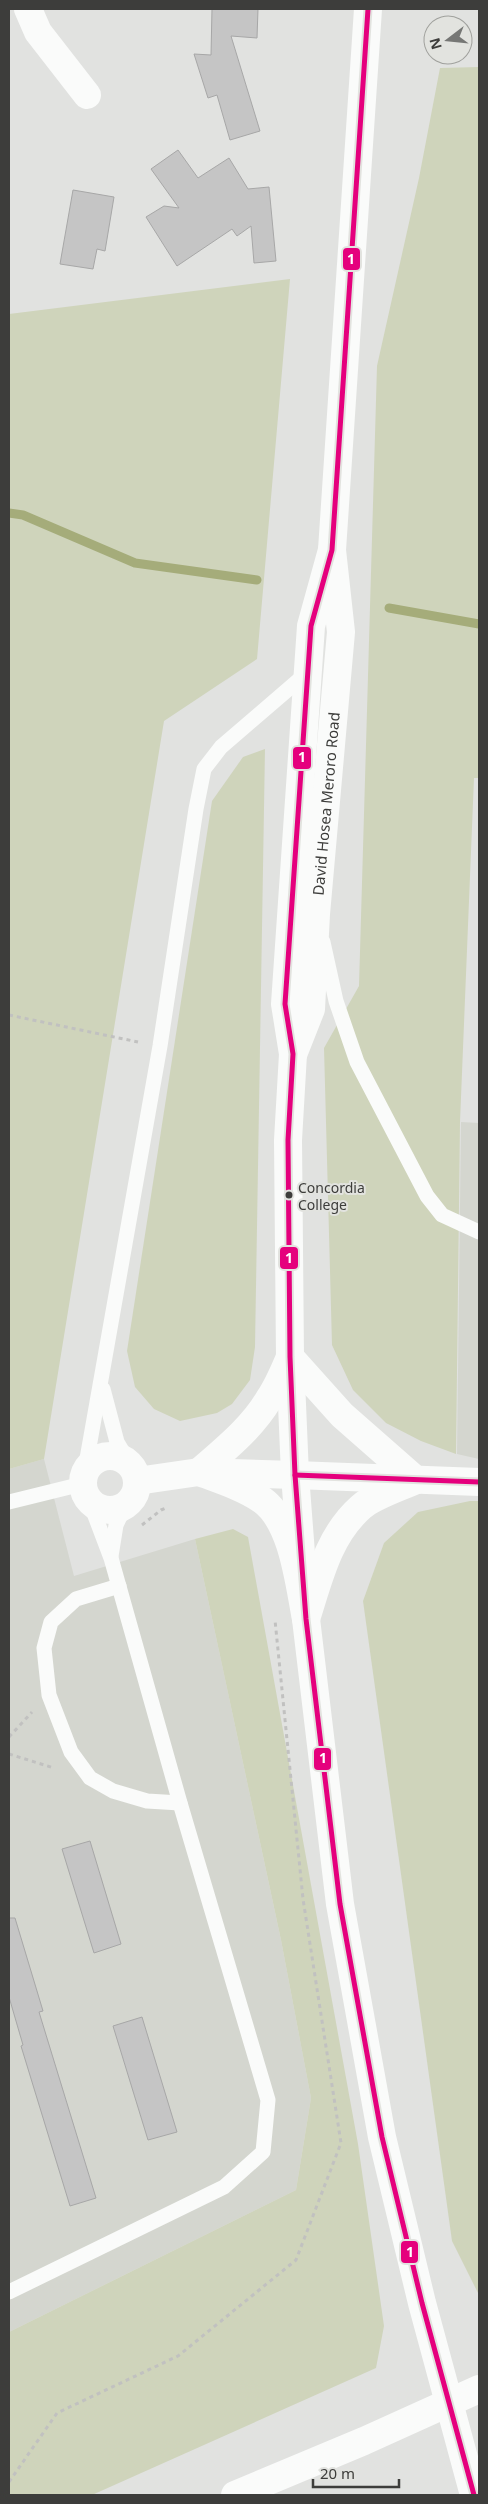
<svg xmlns="http://www.w3.org/2000/svg" width="488" height="2504" viewBox="0 0 488 2504" font-family="'Noto Sans',sans-serif">
  <style>
    .built { fill: #d4d6cf }
    .green { fill: #cfd4bb }
    .lines { fill: none; stroke-linecap: round; stroke-linejoin: round }
    .stream { stroke: #a5ac7a; stroke-width: 9 }
    .building { fill: #c5c5c5; stroke: #a7a7a7 }
    .path { stroke: #c1c1c0; stroke-width: 3; stroke-dasharray: 4 4; stroke-linecap: butt }
    .service { stroke: #fafbfa; stroke-width: 15 }
    .minor { stroke: #fafbfa; stroke-width: 28 }
    .tertiary { stroke: #fafbfa; stroke-width: 28 }
    .secondary { stroke: #fafbfa; stroke-width: 28 }
    .trunk { stroke: #fafbfa; stroke-width: 28 }
    .bus-1-casing { stroke: #e2e3df; stroke-width: 9 }
    .bus-1 { stroke: #e5007d; stroke-width: 5 }
    .bus-dot { fill: #3d3d3b; stroke: #e2e3df; stroke-width: 2 }
    .labels { text-anchor: middle; dominant-baseline: central; stroke-width: 4; stroke-linejoin: round; paint-order: stroke }
    .bus-label { font-size: 14px; fill: #3d3d3b; stroke: #e2e3df; text-anchor: start }
    .street-label { font-size: 15px; fill: #3d3d3b; stroke: #e2e3df }
    .line-badge { stroke: #e2e3df; stroke-width: 2 }
    .badge-label { font-size: 14px; text-anchor: middle; font-weight: bold; fill: #fff }
  </style>
  <rect width="100%" height="100%" fill="#e1e2e0"/>
  <!-- built -->
  <g class="built">
    <polygon points="461,1122 479,1123 479,1459 457,1454"/>
    <polygon points="44,1459 74,1576 195,1539 281,1940 311,2098 296,2190 9,2332 9,1469"/>
  </g>
  <!-- green -->
  <g class="green">
    <polygon points="479,67 479,778 474,778 460,1122 456,1454 421,1441 386,1423 353,1390 332,1345 324,1048 359,986 377,366 419,178 440,68"/>
    <polygon points="290,279 257,659 164,721 44,1459 9,1469 9,314"/>
    <polygon points="265,749 255,1347 250,1380 232,1404 217,1413 180,1421 154,1409 135,1387 127,1351 212,801 243,757"/>
    <polygon points="470,1501 479,1501 479,2295 452,2241 363,1601 384,1543 418,1512"/>
    <polygon points="233,1529 248,1537 358,2144 384,2326 376,2368 92,2495 9,2495 9,2332 296,2190 311,2098 281,1940 195,1539"/>
  </g>
  <g class="lines">
    <!-- stream -->
    <g class="stream">
      <polyline points="9,513 23,515 135,563 257,580"/>
      <polyline points="389,608 479,624"/>
    </g>
  </g>
  <!-- building -->
  <g class="building">
    <polygon points="212,9 258,9 257,38 231,36 260,131 230,140 217,95 208,98 194,54 211,55"/>
    <polygon points="178,150 198,178 229,158 248,189 269,187 276,261 254,263 251,226 237,236 232,229 177,266 146,217 164,206 179,208 151,169"/>
    <polygon points="73,190 114,197 105,251 97,249 93,269 60,264"/>
    <polygon points="90,1841 121,1944 94,1953 62,1849"/>
    <polygon points="9,1918 15,1918 43,2011 39,2012 96,2198 70,2206 21,2046 23,2045 9,1997"/>
    <polygon points="142,2017 177,2132 148,2140 113,2026"/>
  </g>
  <g class="lines">
    <!-- path -->
    <g class="path">
      <polyline points="9,1015 138,1042"/>
      <polyline points="142,1525 161,1510 168,1507"/>
      <polyline points="9,1737 32,1712"/>
      <polyline points="9,1754 54,1768"/>
      <polyline points="9,2482 57,2413 178,2356 296,2260 341,2143 303,1899 275,1620"/>
    </g>
    <!-- service -->
    <g class="service">
      <polyline points="323,942 336,1001 357,1062 427,1196 442,1215 479,1232"/>
      <polyline points="103,1389 117,1442 130,1464"/>
      <polyline points="85,1470 160,1046 196,809 204,769 221,747 307,673"/>
      <polyline points="9,1502 82,1484"/>
      <polyline points="111,1556 116,1525 125,1506"/>
      <polyline points="119,1586 76,1599 51,1622 44,1648 49,1695 71,1752 90,1778 113,1791 147,1801 180,1803"/>
      <polyline points="9,2292 224,2187 263,2152 268,2100 180,1803 111,1558 89,1500"/>
    </g>
    <!-- minor -->
    <g class="minor">
      <polyline points="28,9 38,32 87,95"/>
      <circle cx="110" cy="1483" r="27"/>
      <polyline points="137,1481 199,1472 295,1475"/>
    </g>
    <!-- tertiary -->
    <polyline class="tertiary" points="295,1475 479,1482"/>
    <!-- secondary -->
    <g class="secondary">
      <polyline points="332,550 311,626 285,1004 293,1054 288,1140 290,1357 295,1475 306,1619 340,1904 382,2137 422,2303 474,2495"/>
      <path id="s1" d="M 294,1052 L 311,1009 L 316,914 L 341,632 L 332,550 L 368,9"/>
      <path d="M 290,1357 L 342,1415 L 416,1480 C 401,1487 373,1496 361,1507 C 328,1536 319,1579 306,1619 C 299,1584 293,1522 262,1500 C 243,1487 220,1480 199,1472 C 224,1450 252,1428 269,1399 C 278,1386 284,1371 290,1357 Z"/>
    </g>
    <!-- trunk -->
    <polyline class="trunk" points="235,2495 364,2441 479,2389"/>
    <!-- bus-1 casing -->
    <g class="bus-1-casing">
      <g id="bus-1">
        <polyline points="368,9 332,550 311,626 285,1004 293,1054 288,1140 290,1357 295,1475 306,1619 340,1904 382,2137 422,2303 474,2495"/>
        <polyline points="295,1475 479,1482"/>
      </g>
    </g>
    <!-- bus-1 -->
    <use href="#bus-1" class="bus-1"/>
  </g>
  <!-- markers -->
  <circle class="bus-dot" cx="289" cy="1195" r="4.5"/>
  <g class="labels">
    <!-- bus labels -->
    <g class="bus-label">
      <text x="298" y="1187">Concordia<tspan x="298" dy="17">College</tspan></text>
    </g>
    <!-- street labels -->
    <g class="street-label">
      <text stroke="none"><textPath href="#s1" startOffset="252">David Hosea Meroro Road</textPath></text>
    </g>
  </g>
  <g class="line-badge">
    <rect x="342" y="247" width="19" height="24" rx="5" fill="#e5007d"/>
    <rect x="292" y="746" width="20" height="24" rx="5" fill="#e5007d"/>
    <rect x="279" y="1246" width="20" height="24" rx="5" fill="#e5007d"/>
    <rect x="313" y="1747" width="19" height="24" rx="5" fill="#e5007d"/>
    <rect x="400" y="2240" width="19" height="24" rx="5" fill="#e5007d"/>
  </g>
  <g class="badge-label">
    <text x="351" y="264">1</text>
    <text x="302" y="762">1</text>
    <text x="289" y="1263">1</text>
    <text x="323" y="1763">1</text>
    <text x="410" y="2257">1</text>
  </g>
  <!-- border -->
  <rect width="488" height="2504" fill="none" stroke="#3d3d3b" stroke-width="20"/>
  <!-- north arrow -->
  <g transform="translate(448 40) rotate(254)"><circle r="24" fill="#e2e3df" stroke="#a0a19d"/>
  <path d="M0-4L9 19L0 12L-9 19Z" fill="#767775"/>
  <text y="-8" font-size="14" font-weight="bold" text-anchor="middle" fill="#3d3d3b">N</text>
  </g>
  <!-- scale -->
  <path d="M313 2479v8h86v-8" fill="none" stroke="#3d3d3b" stroke-width="2.5"/>
  <text x="320" y="2479" font-size="15" fill="#3d3d3b" stroke="#e2e3df" stroke-width="4" paint-order="stroke">20 m</text>
</svg>
